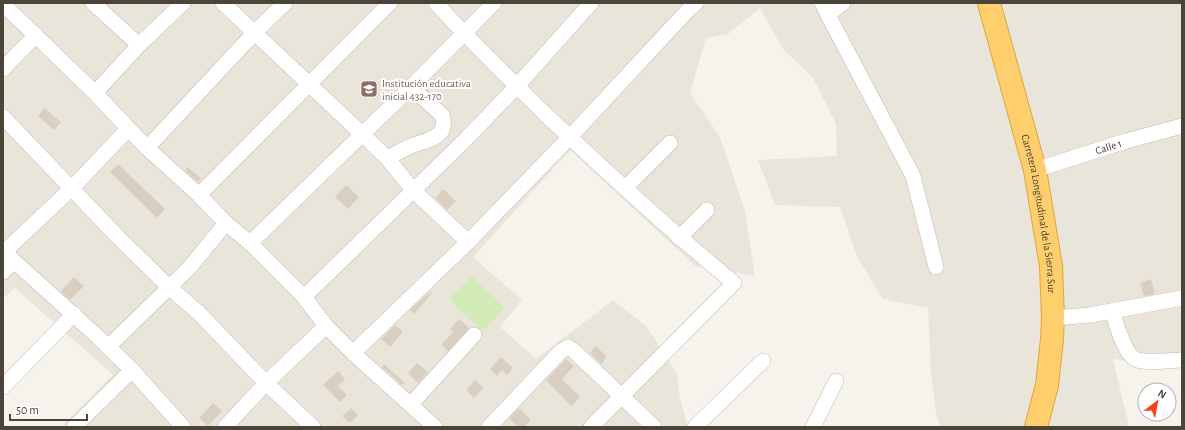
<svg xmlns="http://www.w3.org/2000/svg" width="1185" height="430" viewBox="0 0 1185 430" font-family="'Alegreya Sans',sans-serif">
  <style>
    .residential { fill: #eae5da }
    .green { fill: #d2eab5 }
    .building { fill: #d8cfc1 }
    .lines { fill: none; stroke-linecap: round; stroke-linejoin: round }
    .minor-casing { stroke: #c2bbae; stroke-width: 16 }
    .highway-casing { stroke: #e0a43c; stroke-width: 24 }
    .minor { stroke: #fff; stroke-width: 15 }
    .highway { stroke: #ffcf6e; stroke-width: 22 }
    .labels { text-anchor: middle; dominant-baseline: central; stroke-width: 4; stroke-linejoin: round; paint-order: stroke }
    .education-label { font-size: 11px; fill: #785e54; stroke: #fff; text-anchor: start }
    .street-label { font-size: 11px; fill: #4b4439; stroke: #fff }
  </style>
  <rect width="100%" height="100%" fill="#f6f3ec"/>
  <!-- residential -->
  <polygon class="residential" points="3,3 1182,3 1182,368 1113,359 1129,427 940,427 936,412 931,374 928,308 883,299 857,257 840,207 775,205 758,160 837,156 836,124 813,78 783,49 760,8 728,34 706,38 690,93 720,137 745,211 755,276 695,266 570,150 473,257 522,300 500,327 536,359 613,300 647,327 677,374 680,399 688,427 61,427 113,375 15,288 3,298"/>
  <!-- green -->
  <polygon class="green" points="472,276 505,308 483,331 449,299"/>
  <!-- building -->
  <g class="building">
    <polygon points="44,108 61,122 54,130 38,116"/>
    <polygon points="118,164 165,209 157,218 110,172"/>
    <polygon points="187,167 201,178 198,182 185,170"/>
    <polygon points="346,185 359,197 348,209 335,197"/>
    <polygon points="443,189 456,201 447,210 435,198"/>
    <polygon points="74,277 84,286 70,300 61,291"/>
    <polygon points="1151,279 1155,294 1144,296 1140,283"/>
    <polygon points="430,292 432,293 414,314 410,310"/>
    <polygon points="459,319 469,328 448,351 441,345 453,332 450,329"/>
    <polygon points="395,325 403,332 390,347 381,339"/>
    <polygon points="596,346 607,357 601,364 590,353"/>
    <polygon points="501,357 513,368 507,375 502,370 497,376 490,369"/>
    <polygon points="566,359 574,366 562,379 580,397 571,406 546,380"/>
    <polygon points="417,363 428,372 418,383 408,373"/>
    <polygon points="384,364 405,383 402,385 382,367"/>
    <polygon points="338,371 345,379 338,386 347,395 340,402 323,385"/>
    <polygon points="475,380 484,388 474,398 466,390"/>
    <polygon points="213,403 222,411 208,426 199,418"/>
    <polygon points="351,408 358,415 350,423 342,416"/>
    <polygon points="519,408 531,420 524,427 518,427 509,419"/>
  </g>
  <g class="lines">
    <!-- minor casing -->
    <g class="minor-casing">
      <g id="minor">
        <polyline points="93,3 139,45"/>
        <polyline points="223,3 362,134 387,158 413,190 468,242"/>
        <path d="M 436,3 C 469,40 505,74 540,109 C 603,169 667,228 734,283 L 591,427"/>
        <polyline points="822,3 828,15 843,3"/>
        <polyline points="3,4 95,93 147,148 199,195 226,223 250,243 304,297 326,326 353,353 435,427"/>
        <polyline points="828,15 913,176 936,267"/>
        <polyline points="3,69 36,35"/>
        <polyline points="95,93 139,45 183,3"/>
        <polyline points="3,117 118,237 169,287 200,314 266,383 313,427"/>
        <polyline points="147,148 255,32 285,3"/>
        <path d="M 387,158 C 394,155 401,150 409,147 C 424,140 450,139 442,115 L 411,87"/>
        <path id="s1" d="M 1035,170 L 1126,141 L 1182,126"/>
        <polyline points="625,188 670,143"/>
        <polyline points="199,195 390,3"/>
        <polyline points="679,238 707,210"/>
        <polyline points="250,243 411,87 494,3"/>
        <polyline points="3,249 14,261 98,337 132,370 183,427"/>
        <polyline points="5,251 72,188 128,129"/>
        <polyline points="3,272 14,261"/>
        <polyline points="304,297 465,140 517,86 591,3"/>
        <path d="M 1112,311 C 1116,322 1124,353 1135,359 C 1145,364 1170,360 1182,360"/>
        <polyline points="1053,318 1090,315 1182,298"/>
        <polyline points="108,347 190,267 226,223"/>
        <polyline points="353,353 468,242 570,137 689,9 696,3"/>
        <polyline points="3,387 74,314"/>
        <polyline points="411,404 474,335"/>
        <polyline points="74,427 132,370"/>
        <polyline points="225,427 266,383 326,326"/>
        <polyline points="489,427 561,351 568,347 574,351 654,427"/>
        <polyline points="695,427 763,361"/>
        <polyline points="813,427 836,381"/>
      </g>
    </g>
    <!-- highway casing -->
    <g class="highway-casing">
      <g id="highway">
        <path id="s2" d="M 989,3 L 1035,170 L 1051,266 L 1053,318 L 1052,339 L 1047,385 L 1036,427"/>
      </g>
    </g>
    <!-- minor -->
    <use href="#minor" class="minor"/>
    <!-- highway -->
    <use href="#highway" class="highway"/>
  </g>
  <!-- icons -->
  <defs>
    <g id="school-square" transform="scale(0.9)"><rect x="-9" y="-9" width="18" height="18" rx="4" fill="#8d6e63" stroke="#fff"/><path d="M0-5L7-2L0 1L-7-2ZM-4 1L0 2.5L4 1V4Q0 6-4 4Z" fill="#fff"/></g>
  </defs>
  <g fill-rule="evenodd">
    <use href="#school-square" x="369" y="89"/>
  </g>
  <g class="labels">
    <!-- education labels -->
    <g class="education-label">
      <text x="382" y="83">Institución educativa<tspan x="382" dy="13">inicial 432-170</tspan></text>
    </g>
    <!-- street labels -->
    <g class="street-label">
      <text stroke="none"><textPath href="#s1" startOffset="77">Calle 1</textPath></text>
      <text stroke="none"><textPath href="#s2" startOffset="217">Carretera Longitudinal de la Sierra Sur</textPath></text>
    </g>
  </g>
  <!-- border -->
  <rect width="1185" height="430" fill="none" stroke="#4b4439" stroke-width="8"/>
  <!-- north arrow -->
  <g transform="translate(1157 402) rotate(32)"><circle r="19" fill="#ffffff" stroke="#b7b4b0"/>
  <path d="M0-3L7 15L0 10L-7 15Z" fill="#fc3f1d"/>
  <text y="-6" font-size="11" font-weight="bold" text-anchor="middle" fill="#4b4439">N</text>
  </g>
  <!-- scale -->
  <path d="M10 414v6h77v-6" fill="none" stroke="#4b4439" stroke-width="2"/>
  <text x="16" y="414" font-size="12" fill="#4b4439" stroke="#ffffff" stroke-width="3" paint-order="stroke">50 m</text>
</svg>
